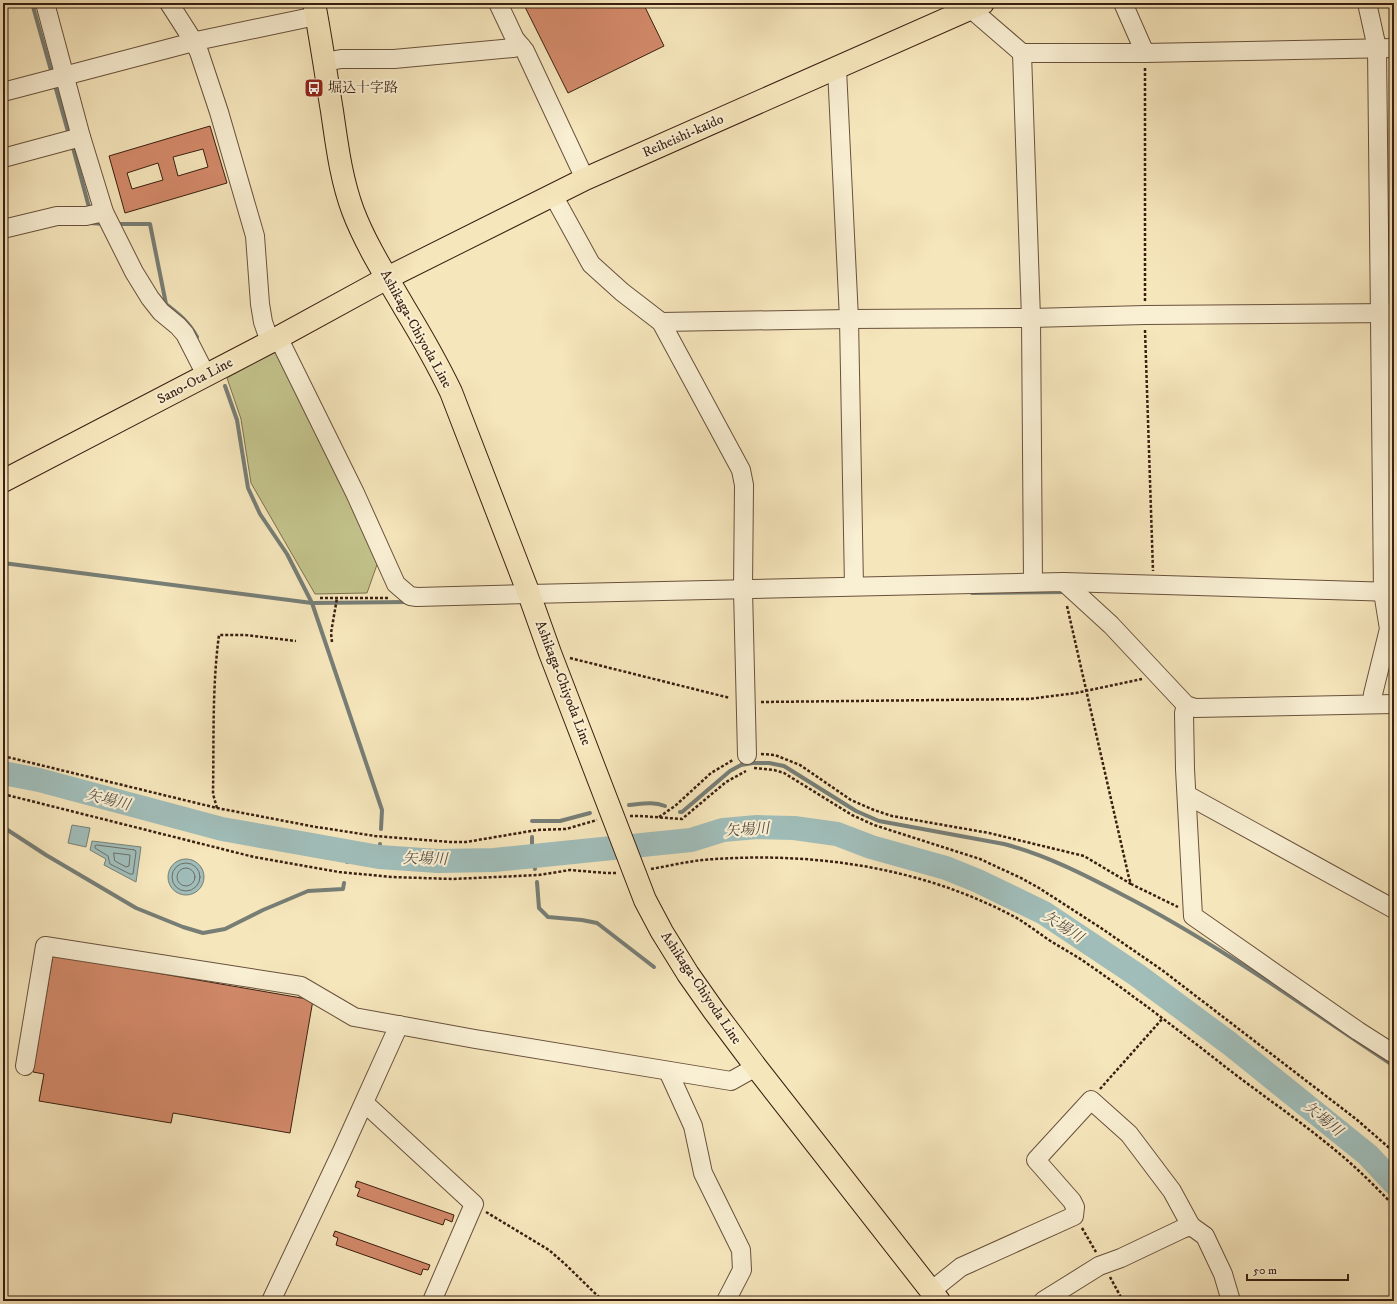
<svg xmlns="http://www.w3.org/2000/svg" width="1397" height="1304" viewBox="0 0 1397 1304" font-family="'IM FELL DW Pica','Noto Serif JP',serif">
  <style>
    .green { fill: #c3c38c; stroke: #7e714e }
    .water { fill: #a0bdb9; stroke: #777e76 }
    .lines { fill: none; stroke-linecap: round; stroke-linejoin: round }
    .shore { stroke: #6d6e65; stroke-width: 1 }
    .stream { stroke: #777e76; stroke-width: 4 }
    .river { stroke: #a0bdb9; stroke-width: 24 }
    .building { fill: #d38a6a; stroke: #3a1f11; fill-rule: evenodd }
    .minor-casing { stroke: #69513c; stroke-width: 20 }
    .major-casing { stroke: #3a1f11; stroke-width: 24 }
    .path { stroke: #3a1f11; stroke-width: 2.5; stroke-dasharray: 3 2; stroke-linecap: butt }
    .minor { stroke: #f9efd3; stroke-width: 18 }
    .major { stroke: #f6e6bc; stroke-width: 22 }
    .labels { text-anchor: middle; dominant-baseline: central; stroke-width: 4; stroke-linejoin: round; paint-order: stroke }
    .poi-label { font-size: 14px; fill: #3a1f11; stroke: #f9efd3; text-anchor: start }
    .street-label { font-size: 14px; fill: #3a1f11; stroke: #f9efd3 }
    .water-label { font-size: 15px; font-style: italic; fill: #594e43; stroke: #f9efd3 }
  </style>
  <rect width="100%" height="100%" fill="#f6e6bc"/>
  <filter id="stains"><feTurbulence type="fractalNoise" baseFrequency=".005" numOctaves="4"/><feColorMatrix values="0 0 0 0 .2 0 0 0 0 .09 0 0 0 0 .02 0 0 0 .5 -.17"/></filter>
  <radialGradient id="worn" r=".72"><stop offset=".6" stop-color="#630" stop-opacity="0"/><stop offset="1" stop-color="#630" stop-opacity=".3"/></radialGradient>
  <!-- green -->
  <polygon class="green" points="279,350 379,559 367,593 315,594 251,483 241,419 227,378"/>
  <!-- water -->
  <g class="water">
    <polygon points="72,825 90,828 86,847 68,843"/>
    <polygon points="92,841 141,847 136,882 104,865 106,859 90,850"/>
    <circle cx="186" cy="877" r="18"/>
  </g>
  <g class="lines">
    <!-- shore -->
    <g class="shore">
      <polygon points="97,845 135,850 136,852 133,874 130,874 110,864 108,856 95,848 95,846"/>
      <polygon points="114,853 130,855 129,866 126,867 115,861"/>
      <circle cx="186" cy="877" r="14"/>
      <circle cx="186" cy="877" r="9"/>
    </g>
    <!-- stream -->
    <g class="stream">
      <polyline points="32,3 52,74"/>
      <polyline points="54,82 69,135"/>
      <polyline points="72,144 90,211"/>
      <polyline points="90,223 105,224"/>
      <path d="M 116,224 L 150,224 L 166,304 C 179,314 189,322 197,337"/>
      <polyline points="225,386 237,420 248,488 260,514 287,554 312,603 382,810 381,829"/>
      <polyline points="3,563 312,603 408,602"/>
      <polyline points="972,593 1067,592"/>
      <path d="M 629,805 C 641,804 653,801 665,806"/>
      <path d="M 680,812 L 682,812 L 730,771 L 741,765 L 753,763 L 769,763 L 784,766 L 856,811 L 879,821 L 1004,844 C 1046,855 1085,875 1123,895 C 1218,944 1305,1007 1394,1066"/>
      <polyline points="532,821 560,821 590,813"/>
      <polyline points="3,827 46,855 136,908 183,927 203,933 225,929 263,910 308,891 343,889 344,883"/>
      <polyline points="532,837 532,856 535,869"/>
      <polyline points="379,857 380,844"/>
      <polyline points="347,862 348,852"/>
      <polyline points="537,882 539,908 548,917 582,920 597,923 654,967"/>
    </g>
    <!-- river -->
    <polyline class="river" points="3,773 39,780 222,829 379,857 438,861 494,860 691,840 723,830 757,827 794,828 837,834 871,847 946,868 978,881 1044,913 1137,975 1229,1043 1368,1155 1394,1183"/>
  </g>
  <!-- building -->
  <g class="building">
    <polygon points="523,3 643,3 664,46 568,93"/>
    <path d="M 210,126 L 227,183 L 125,213 L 109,156 ZM 203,149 L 208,167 L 178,176 L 173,157 ZM 158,163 L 163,180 L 132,189 L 127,173 Z"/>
    <polygon points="53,955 313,1000 290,1133 173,1113 171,1123 39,1101 44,1074 33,1072"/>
    <polygon points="357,1181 454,1215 452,1222 445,1219 443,1225 357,1196 360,1189 355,1187"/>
    <polygon points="335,1231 430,1265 428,1270 423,1269 421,1275 336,1245 338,1238 333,1236"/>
  </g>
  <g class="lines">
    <!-- minor casing -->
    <g class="minor-casing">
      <g id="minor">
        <polyline points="45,3 81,137 104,212 134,272 150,298 161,312 178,326 185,334 206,375"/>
        <polyline points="169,3 194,42 199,52 219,112 255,236 260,304 263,322 270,342"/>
        <polyline points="498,3 515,39 525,51 585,179"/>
        <polyline points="1123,3 1145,53"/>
        <polyline points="1367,3 1377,48 1383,592 1389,629 1373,694 1372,704"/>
        <polyline points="971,9 1022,53 1145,53 1394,48"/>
        <polyline points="1022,53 1031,318 1033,582"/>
        <polyline points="325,62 341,59 394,59 513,48 521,46"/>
        <polyline points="837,69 849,319 854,586"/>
        <polyline points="3,92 201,40 316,16"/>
        <polyline points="3,158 81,137"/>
        <polyline points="553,195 591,264 622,292 661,322 741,470 744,485 743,590 747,755"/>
        <polyline points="3,229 57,216 86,216 104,212"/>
        <polyline points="661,322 849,319 1031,318 1145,315 1394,313"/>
        <polyline points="278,337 355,493 396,584 410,596 417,597 529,594 1064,582 1394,592"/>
        <polyline points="1064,582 1111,625 1186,705 1195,708 1394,704"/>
        <polyline points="1186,705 1184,713 1185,769 1193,916 1358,1031 1394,1054"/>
        <polyline points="1187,795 1394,909"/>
        <polyline points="25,1066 45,946 301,986 354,1017 475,1039 731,1081 756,1067"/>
        <polyline points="668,1071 693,1126 703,1173 741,1250 742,1270 726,1301"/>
        <polyline points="364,1104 370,1108 474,1204 432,1301"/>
        <polyline points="931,1291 961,1267 970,1263 1074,1216 1075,1207 1072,1201 1036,1160 1091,1100 1129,1134 1172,1191 1191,1226"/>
        <polyline points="271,1301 342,1151 399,1025"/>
        <polyline points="1043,1301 1099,1266 1121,1258 1182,1229 1191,1226 1205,1236 1223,1274 1231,1301"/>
      </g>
    </g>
    <!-- major casing -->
    <g class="major-casing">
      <g id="major">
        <path d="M 314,3 C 321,39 326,75 332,111 C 337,145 341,179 353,211 C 366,245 386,276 404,307 C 421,335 437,363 451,392 L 529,594 L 550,653 L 645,900 L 662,932 L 688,974 L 714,1011 L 756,1067 L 939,1301"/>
        <polyline points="3,481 270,342 387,278 585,179 983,3"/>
      </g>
    </g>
    <!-- path -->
    <g class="path">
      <polyline points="1145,301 1145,68"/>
      <polyline points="1145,330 1153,571"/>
      <polyline points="320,598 388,598"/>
      <polyline points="1067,606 1129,878 1131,884 1178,907"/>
      <polyline points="332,642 331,633 337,598"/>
      <polyline points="570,658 730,698"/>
      <polyline points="761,702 1029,699 1076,693 1142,679"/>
      <polyline points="761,754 775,755 800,765 851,800 874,810 892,816 989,833 1084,856 1131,884"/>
      <polyline points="3,756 217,808 316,827 375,836 450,842 466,842 537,830 566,829 597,820"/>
      <polyline points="754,768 774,770 784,773 852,815 874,825 980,859 1021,878 1039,888 1101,928 1162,970 1356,1119 1394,1152"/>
      <polyline points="3,794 254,857 339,872 392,877 453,879 539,875 570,870 606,873 616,873"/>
      <path d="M 217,808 L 213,794 C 214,741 212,687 219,635 L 245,635 L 296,641"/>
      <polyline points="630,816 640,816 682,819 726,782 746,771"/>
      <polyline points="659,817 675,806 711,773 733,760"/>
      <path d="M 651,869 C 668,866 685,862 702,860 C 809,851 918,866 1013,916 C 1026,923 1037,932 1049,940 C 1060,947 1071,953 1082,960 C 1130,993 1177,1029 1223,1065 C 1260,1094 1299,1120 1335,1150 C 1356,1167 1376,1187 1394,1206"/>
      <polyline points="1100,1089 1163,1018"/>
      <polyline points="486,1212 549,1250 565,1264 603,1301"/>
      <polyline points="1082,1228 1096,1252"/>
      <polyline points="1110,1277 1123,1301"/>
    </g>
    <!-- minor -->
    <use href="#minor" class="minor"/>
    <!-- major -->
    <use href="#major" class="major"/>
  </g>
  <!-- icons -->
  <defs>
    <g id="bus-square" transform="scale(1)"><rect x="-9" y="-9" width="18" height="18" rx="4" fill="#8f2418" stroke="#f9efd3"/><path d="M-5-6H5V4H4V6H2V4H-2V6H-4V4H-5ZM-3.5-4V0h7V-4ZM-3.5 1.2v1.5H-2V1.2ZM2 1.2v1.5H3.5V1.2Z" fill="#fff"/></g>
  </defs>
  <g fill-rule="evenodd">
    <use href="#bus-square" x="314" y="88"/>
  </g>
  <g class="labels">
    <!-- poi labels -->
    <g class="poi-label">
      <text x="328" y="88">堀込十字路</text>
    </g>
    <!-- street labels -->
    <g class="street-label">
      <text transform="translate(683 136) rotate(-24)">Reiheishi-kaido</text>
      <text transform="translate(416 329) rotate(61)">Ashikaga-Chiyoda Line</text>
      <text transform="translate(195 381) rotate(-28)">Sano-Ota Line</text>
      <text transform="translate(563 683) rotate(69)">Ashikaga-Chiyoda Line</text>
      <text transform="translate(701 988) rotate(56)">Ashikaga-Chiyoda Line</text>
    </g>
    <!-- water labels -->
    <g class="water-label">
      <text transform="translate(108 800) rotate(14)">矢場川</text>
      <text transform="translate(747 830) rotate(-4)">矢場川</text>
      <text transform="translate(425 859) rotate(1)">矢場川</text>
      <text transform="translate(1063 927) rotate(33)">矢場川</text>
      <text transform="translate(1323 1119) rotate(39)">矢場川</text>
    </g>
  </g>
  <!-- margin -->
  <rect width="1397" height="1304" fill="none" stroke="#f6e6bc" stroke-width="16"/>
  <rect x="4" y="4" width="1389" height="1296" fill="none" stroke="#3a1f11" stroke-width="2"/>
  <rect x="8" y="8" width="1381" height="1288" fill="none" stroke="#3a1f11"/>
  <!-- scale -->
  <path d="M1247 1274v6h101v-6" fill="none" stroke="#3a1f11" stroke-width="2"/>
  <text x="1253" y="1274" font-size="12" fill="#3a1f11" stroke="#f9efd3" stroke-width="3" paint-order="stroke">50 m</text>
  <rect width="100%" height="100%" filter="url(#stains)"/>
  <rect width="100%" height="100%" fill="url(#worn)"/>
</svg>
